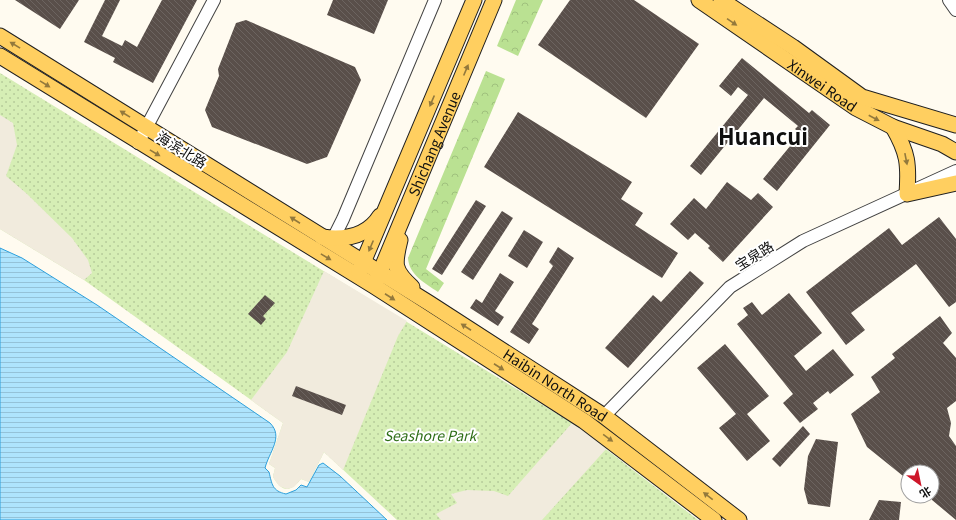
<svg xmlns="http://www.w3.org/2000/svg" width="956" height="520" viewBox="0 0 956 520" font-family="Georgia,'Noto Sans SC',serif">
  <style>
    .forest { fill: url(#forest-crowns) }
    .park { fill: url(#park-dots) }
    .plaza { fill: #f1ebdd }
    .water { fill: url(#water-rules); stroke: #2da0dc }
    .building { fill: url(#building-back-hatch) }
    .lines { fill: none; stroke-linecap: round; stroke-linejoin: round }
    .minor-casing { stroke: #424242; stroke-width: 14 }
    .major-casing { stroke: #202020; stroke-width: 17 }
    .minor { stroke: #fff; stroke-width: 12 }
    .major { stroke: #ffcf60; stroke-width: 15 }
    .oneway { fill: #93793c }
    .labels { text-anchor: middle; dominant-baseline: central; stroke-width: 4; stroke-linejoin: round; paint-order: stroke }
    .street-label { font-size: 14px; fill: #0f0f0f; stroke: #fff }
    .park-label { font-size: 14px; font-style: italic; fill: #2e6e17; stroke: #fff }
    .town-label { font-size: 22px; font-weight: bold; fill: #0f0f0f; stroke: #fff }
  </style>
  <defs>
    <pattern id="forest-crowns" width="20" height="18" patternUnits="userSpaceOnUse"><rect width="20" height="18" fill="#bae192"/><path d="M2 6a3 3 0 1 1 6 0M12 15a3 3 0 1 1 6 0" fill="none" stroke="#9fc07d"/></pattern>
    <pattern id="park-dots" width="8" height="8" patternUnits="userSpaceOnUse"><rect width="8" height="8" fill="#d6eeb5"/><path d="M2 2h.1M6 6h.1" fill="none" stroke="#b6cb9a" stroke-width="1.8" stroke-linecap="round"/></pattern>
    <pattern id="water-rules" width="6" height="5" patternUnits="userSpaceOnUse"><rect width="6" height="5" fill="#aee4fd"/><path d="M0 2.5h6" fill="none" stroke="#94c2d8"/></pattern>
    <pattern id="building-back-hatch" width="6" height="6" patternUnits="userSpaceOnUse"><rect width="6" height="6" fill="#594f4a"/><path d="M-1 5l2 2M0 0l6 6M5-1l2 2" fill="none" stroke="#6c6460"/></pattern>
  </defs>
  <rect width="100%" height="100%" fill="#fffbf0"/>
  <!-- forest -->
  <g class="forest">
    <polygon points="516,0 543,0 518,56 497,46"/>
    <path d="M 486,71 L 505,79 L 426,269 L 444,283 L 438,292 C 425,283 409,275 408,258 Z"/>
  </g>
  <!-- park -->
  <path class="park" d="M 0,73 L 572,423 L 698,520 L 397,520 L 324,452 L 309,482 L 301,479 C 290,493 282,492 273,477 L 275,468 L 269,464 L 283,423 L 84,280 L 0,229 Z"/>
  <!-- plaza -->
  <g class="plaza">
    <polygon points="0,115 13,123 17,145 6,176 26,193 72,238 88,260 92,273 84,280 0,229"/>
    <polygon points="324,271 407,321 398,336 343,470 324,452 309,482 301,479 294,487 287,489 279,486 273,477 275,468 269,464 283,423 251,400 287,352"/>
    <polygon points="572,423 607,448 542,520 441,520 436,514 457,503 451,494 467,490 494,491 508,496"/>
  </g>
  <!-- water -->
  <path class="water" d="M 0,248 L 22,258 L 97,305 L 270,423 C 284,437 269,452 265,468 L 269,472 C 272,484 272,491 286,494 L 296,490 L 301,485 L 307,487 L 319,465 L 323,463 L 340,476 L 387,520 L 0,520 Z"/>
  <!-- building -->
  <g class="building">
    <polygon points="15,0 79,0 60,29"/>
    <polygon points="105,0 120,0 102,36 122,46 125,40 137,47 162,0 197,0 153,83 113,62 115,58 84,42"/>
    <polygon points="333,0 388,0 374,34 327,15"/>
    <polygon points="570,0 634,0 699,44 646,118 538,45"/>
    <polygon points="246,20 355,67 361,80 327,157 307,164 212,127 205,110 219,76 218,69 236,23"/>
    <polygon points="742,58 809,113 812,110 830,125 777,191 763,179 800,134 795,129 798,126 764,98 701,175 690,166 748,95 738,87 731,96 719,86"/>
    <polygon points="518,112 632,182 621,199 643,213 635,225 678,253 662,278 484,167"/>
    <polygon points="727,182 751,200 758,193 773,207 723,262 708,248 710,246 695,233 688,240 670,224 694,198 706,209"/>
    <polygon points="476,200 486,206 442,275 432,269"/>
    <polygon points="502,211 513,218 473,280 461,272"/>
    <polygon points="939,217 956,239 956,302 949,307 916,264 851,313 865,330 846,345 806,292 889,228 902,245"/>
    <polygon points="524,230 543,242 527,268 508,256"/>
    <polygon points="558,247 574,258 532,324 539,329 529,344 510,332 553,266 549,262"/>
    <polygon points="690,271 704,283 628,368 605,348 653,295 661,302"/>
    <polygon points="500,273 514,282 495,311 504,317 498,326 470,308 476,299 482,303"/>
    <polygon points="789,293 822,333 794,356 806,371 833,349 854,375 830,394 828,391 813,403 818,409 800,423 783,403 793,394 737,324 748,315 743,308 752,302 762,315"/>
    <polygon points="265,295 275,303 263,316 266,319 261,325 248,314"/>
    <polygon points="940,316 952,333 943,343 956,358 956,401 947,408 951,423 949,436 956,446 956,520 932,500 932,472 908,472 908,480 867,447 851,414 880,392 871,377 895,358 892,354"/>
    <polygon points="725,344 769,396 747,414 770,441 747,461 719,428 736,414 697,368"/>
    <polygon points="296,386 346,405 342,415 292,396"/>
    <polygon points="803,426 810,434 780,467 772,459"/>
    <polygon points="816,439 838,442 830,507 808,504 804,489 808,456"/>
    <polygon points="879,500 901,502 899,520 869,520"/>
  </g>
  <g class="lines">
    <!-- minor casing -->
    <g class="minor-casing">
      <g id="minor">
        <polyline points="949,0 956,10"/>
        <polyline points="138,143 214,0"/>
        <polyline points="331,243 343,219 435,0"/>
        <polyline points="604,416 730,287 803,241 956,171"/>
      </g>
    </g>
    <!-- major casing -->
    <g class="major-casing">
      <g id="major">
        <path id="s1" d="M 699,0 L 856,108 L 893,127 L 942,144 L 956,152"/>
        <polyline points="721,0 793,47 862,97 956,125"/>
        <path id="s2" d="M 0,36 L 429,303 L 604,416 L 739,520"/>
        <polyline points="0,56 374,286 584,421 714,520"/>
        <path d="M 893,127 C 908,153 909,164 907,194 L 956,183"/>
        <path d="M 322,237 C 344,240 367,237 380,216"/>
        <path d="M 400,240 C 394,264 393,270 412,287"/>
        <polyline points="359,272 474,0"/>
        <path id="s3" d="M 376,282 L 494,0"/>
      </g>
    </g>
    <!-- minor -->
    <use href="#minor" class="minor"/>
    <!-- major -->
    <use href="#major" class="major"/>
  </g>
  <!-- one-way arrows -->
  <defs><path id="oneway-solid" d="M-6-.8H1V-3.2L6.5 0L1 3.2V.8H-6Z"/></defs>
  <g class="oneway">
    <use href="#oneway-solid" transform="translate(732 22) rotate(34)"/>
    <use href="#oneway-solid" transform="translate(15 45) rotate(-149)"/>
    <use href="#oneway-solid" transform="translate(466 70) rotate(-67)"/>
    <use href="#oneway-solid" transform="translate(45 84) rotate(32)"/>
    <use href="#oneway-solid" transform="translate(432 101) rotate(113)"/>
    <use href="#oneway-solid" transform="translate(125 114) rotate(-148)"/>
    <use href="#oneway-solid" transform="translate(874 118) rotate(28)"/>
    <use href="#oneway-solid" transform="translate(155 153) rotate(31)"/>
    <use href="#oneway-solid" transform="translate(906 159) rotate(79)"/>
    <use href="#oneway-solid" transform="translate(295 220) rotate(-147)"/>
    <use href="#oneway-solid" transform="translate(371 246) rotate(113)"/>
    <use href="#oneway-solid" transform="translate(326 257) rotate(31)"/>
    <use href="#oneway-solid" transform="translate(390 297) rotate(33)"/>
    <use href="#oneway-solid" transform="translate(466 327) rotate(-147)"/>
    <use href="#oneway-solid" transform="translate(499 367) rotate(33)"/>
    <use href="#oneway-solid" transform="translate(608 438) rotate(36)"/>
    <use href="#oneway-solid" transform="translate(708 496) rotate(-142)"/>
  </g>
  <g class="labels">
    <!-- street labels -->
    <g class="street-label">
      <text stroke="none"><textPath href="#s1" startOffset="150">Xinwei Road</textPath></text>
      <text stroke="none"><textPath href="#s3" startOffset="150">Shichang Avenue</textPath></text>
      <text transform="translate(182 149) rotate(32)">海滨北路</text>
      <text transform="translate(754 255) rotate(-32)">宝泉路</text>
      <text stroke="none"><textPath href="#s2" startOffset="656">Haibin North Road</textPath></text>
    </g>
    <!-- park labels -->
    <g class="park-label">
      <text x="430" y="435">Seashore Park</text>
    </g>
    <!-- town labels -->
    <g class="town-label">
      <text x="763" y="135">Huancui</text>
    </g>
  </g>
  <!-- north arrow -->
  <g transform="translate(920 484) rotate(147)"><circle r="19" fill="#ffffff" stroke="#9f9f9f"/>
  <path d="M0-3L7 15L0 10L-7 15Z" fill="#ce172a"/>
  <text y="-6" font-size="11" font-weight="bold" text-anchor="middle" fill="#0f0f0f">北</text>
  </g>
</svg>
